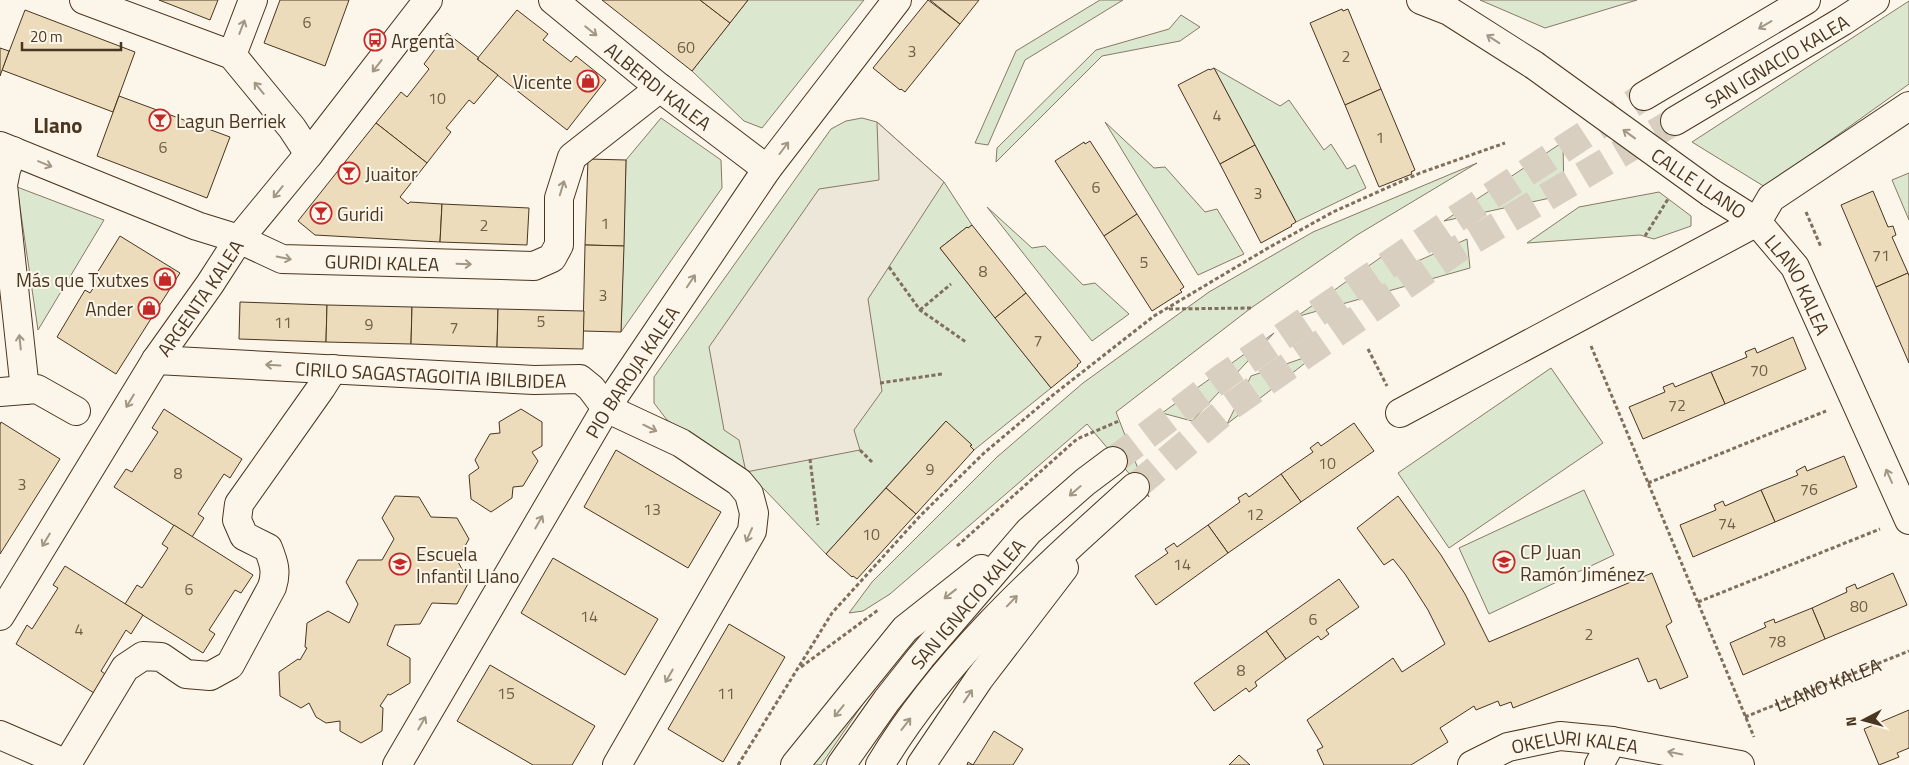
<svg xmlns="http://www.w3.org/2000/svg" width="1909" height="765" viewBox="0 0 1909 765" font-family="'Titillium Web',sans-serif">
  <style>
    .green { fill: #dce7d0; stroke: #887966 }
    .parking { fill: #ede7d9; stroke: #887966 }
    .building { fill: #ecdcbc; stroke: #4a3520 }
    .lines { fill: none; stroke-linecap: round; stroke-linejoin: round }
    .primary-tunnel { stroke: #d8cfc1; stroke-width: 28; stroke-dasharray: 28 14; stroke-linecap: butt }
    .minor-casing { stroke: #4a3520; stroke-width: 30 }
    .primary-casing { stroke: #4a3520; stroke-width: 30 }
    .path { stroke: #7f6f5c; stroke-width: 3; stroke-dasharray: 4 2.5; stroke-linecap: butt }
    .minor { stroke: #fbf6e9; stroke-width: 28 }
    .primary { stroke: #fbf6e9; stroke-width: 28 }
    .minor-bridge-casing { stroke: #4a3520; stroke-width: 30; stroke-linecap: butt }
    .minor-bridge { stroke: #fbf6e9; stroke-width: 28 }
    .oneway { stroke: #a29684 }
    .labels { text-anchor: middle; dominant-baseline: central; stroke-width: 4; stroke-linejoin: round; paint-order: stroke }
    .number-label { font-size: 16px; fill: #725f47 }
    .poi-label { font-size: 19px; fill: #4a3520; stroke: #fbf6e9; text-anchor: start }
    .street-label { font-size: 19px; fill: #4a3520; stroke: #fbf6e9 }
    .quarter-label { font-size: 21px; font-weight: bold; fill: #4a3520; stroke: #fbf6e9 }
  </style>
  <rect width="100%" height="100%" fill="#fbf6e9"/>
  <!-- green -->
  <g class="green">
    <polygon points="748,0 864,0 762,128 744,121 692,71"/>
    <polygon points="1100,0 1123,0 1025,60 988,145 975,143 1016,51"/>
    <polygon points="1480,0 1637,0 1545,28"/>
    <polygon points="1909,1 1909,84 1765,187 1692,142"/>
    <polygon points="1181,15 1200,27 1180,41 1102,56 996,162 997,148 1096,50 1169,29"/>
    <polygon points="1214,68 1280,106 1289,100 1324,150 1331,144 1347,169 1355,165 1366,188 1296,222"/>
    <polygon points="661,118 721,160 722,188 621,332 626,160"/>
    <polygon points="862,118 877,122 944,182 972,225 968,228 967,227 940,248 1051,388 974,450 970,446 972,445 945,422 826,554 764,489 667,420 654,403 654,377 831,129 846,121"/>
    <polygon points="1105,122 1154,168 1165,167 1205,212 1217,209 1244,254 1198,275"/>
    <polygon points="1563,142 1564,195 1444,221"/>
    <polygon points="1477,163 1357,235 1251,308 1116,412 1149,497 1087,424 890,594 863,611 849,613 872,582 997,457 1083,383 1209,292 1313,232"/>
    <polygon points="1909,173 1909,220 1892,180"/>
    <polygon points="17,187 104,220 38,330"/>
    <polygon points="1659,192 1691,216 1691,226 1654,239 1640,235 1527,243 1579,207"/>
    <polygon points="987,207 1032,248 1045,246 1083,285 1095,283 1129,314 1092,341"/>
    <polygon points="1467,239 1470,268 1296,317 1397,246 1409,265"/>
    <polygon points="1274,333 1192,421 1162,413"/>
    <polygon points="1318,353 1227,424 1251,376"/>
    <polygon points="1551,368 1603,443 1449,548 1398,473"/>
    <polygon points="1584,490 1614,555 1489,614 1459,548"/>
    <polygon points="884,673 821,765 809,765"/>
  </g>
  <!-- parking -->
  <polygon class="parking" points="877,122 944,182 868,299 882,391 854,430 860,450 746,472 739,440 724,430 709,347 819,189 879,180"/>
  <!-- building -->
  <g class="building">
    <polygon points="159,0 218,0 210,20"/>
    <polygon points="280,0 349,0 325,66 264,43"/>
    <polygon points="602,0 700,0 730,23 692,71"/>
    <polygon points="700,0 748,0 730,23"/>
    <polygon points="928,0 960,24 905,92 901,89 900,90 873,68"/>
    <polygon points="930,0 979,0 960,24"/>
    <polygon points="1342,9 1343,11 1348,9 1381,89 1345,105 1310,23"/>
    <polygon points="25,10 135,52 113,112 2,70"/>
    <polygon points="517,10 548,34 543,40 571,62 576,56 606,80 567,130 477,59"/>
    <polygon points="447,33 479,58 477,59 498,75 474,104 469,100 446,128 451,132 427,163 376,123 401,92 407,97 429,69 424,64"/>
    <polygon points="0,48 9,51 0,76"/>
    <polygon points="1214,68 1255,145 1220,164 1178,85 1209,69 1210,70"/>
    <polygon points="1381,89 1415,170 1411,172 1412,174 1379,187 1345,105"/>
    <polygon points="119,96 230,137 207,198 97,156"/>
    <polygon points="376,123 427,163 400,197 408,204 410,202 442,204 440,242 315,235 298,221"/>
    <polygon points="1090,141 1137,214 1104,236 1055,161 1084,142 1085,144"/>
    <polygon points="1255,145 1296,222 1291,225 1292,226 1261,243 1220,164"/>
    <polygon points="588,159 626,160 624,246 585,245"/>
    <polygon points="1873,191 1888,227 1893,226 1896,235 1892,237 1908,273 1876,287 1841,205"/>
    <polygon points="442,204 529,208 527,245 440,242"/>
    <polygon points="1137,214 1184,287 1180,290 1182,292 1152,311 1104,236"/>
    <polygon points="972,225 1026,293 995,318 940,248 967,227 968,228"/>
    <polygon points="120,236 180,273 116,374 57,337 85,290 90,293 96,284 92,281"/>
    <polygon points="585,245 624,246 621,332 583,331"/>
    <polygon points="1908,273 1909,276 1909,363 1876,287"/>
    <polygon points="1026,293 1081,362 1077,365 1078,366 1051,388 995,318"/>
    <polygon points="240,302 327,305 326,342 239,339"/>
    <polygon points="327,305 412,307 411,344 326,342"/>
    <polygon points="412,307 498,309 497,347 411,344"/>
    <polygon points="498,309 584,311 583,349 497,347"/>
    <polygon points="1793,337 1806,369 1725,404 1711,372 1747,357 1745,352 1755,348 1757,353"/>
    <polygon points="1711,372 1725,404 1643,439 1629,407 1665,392 1663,387 1673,383 1675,387"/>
    <polygon points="164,409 242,459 230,478 224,474 198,514 204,518 192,537 114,487 126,469 132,472 158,432 152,428"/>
    <polygon points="521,409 542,422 542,446 532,452 538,461 523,486 513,487 512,498 491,512 471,499 469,475 479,468 475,460 490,434 500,433 499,422"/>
    <polygon points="946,421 972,445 970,446 974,450 916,514 886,488"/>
    <polygon points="1,422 60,459 0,554 0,425"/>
    <polygon points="1354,423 1374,451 1301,502 1281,474 1313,452 1310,448 1318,442 1321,446"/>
    <polygon points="616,450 721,512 688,568 584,507"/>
    <polygon points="1844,456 1857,487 1775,522 1761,490 1798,475 1796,471 1805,466 1807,471"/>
    <polygon points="1281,474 1301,502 1228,553 1208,525 1240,502 1238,498 1246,493 1249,497"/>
    <polygon points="886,488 916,514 857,579 853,576 852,577 826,554"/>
    <polygon points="1761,490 1775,522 1693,557 1680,525 1716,510 1714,505 1723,501 1725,506"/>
    <polygon points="395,496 419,497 431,517 457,518 469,539 457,560 469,582 457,604 432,603 420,624 395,625 387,645 410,658 410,683 390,695 388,694 380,706 383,708 382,731 361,743 340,731 340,721 326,723 316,717 309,703 301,708 280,696 279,672 298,659 300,660 307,648 305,647 307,623 328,611 349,623 358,604 346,582 358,560 382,560 394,539 382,518"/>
    <polygon points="1398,496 1441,555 1465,594 1489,642 1652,573 1672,622 1666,626 1688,677 1660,689 1656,679 1648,682 1638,658 1513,708 1511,702 1500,706 1498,701 1476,710 1474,706 1440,728 1448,742 1411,765 1324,765 1317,750 1323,747 1307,720 1393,658 1402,672 1445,644 1428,610 1405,574 1393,559 1384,565 1357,528"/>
    <polygon points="174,525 253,575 241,593 235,590 209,630 215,634 203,653 125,604 137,585 142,588 168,548 162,544"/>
    <polygon points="1208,525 1228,553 1156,605 1135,576 1168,553 1165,549 1174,543 1177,547"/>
    <polygon points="553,558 658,619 625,675 521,613"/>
    <polygon points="65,566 143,615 131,634 126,630 101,671 105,674 94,693 16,644 27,625 32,629 58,588 53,585"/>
    <polygon points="1893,573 1907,605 1825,639 1812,608 1847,592 1846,588 1855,584 1857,589"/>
    <polygon points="1339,579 1359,607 1326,630 1329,634 1321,640 1318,636 1286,659 1266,631"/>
    <polygon points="1812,608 1825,639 1743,675 1730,643 1766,627 1764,623 1774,619 1775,623"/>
    <polygon points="729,624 785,657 723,762 668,729"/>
    <polygon points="1266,631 1286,659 1255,682 1257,686 1249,692 1246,688 1214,711 1194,683"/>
    <polygon points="490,665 595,726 572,765 533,765 457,721"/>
    <polygon points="1909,710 1909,748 1897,753 1899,757 1879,765 1864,729"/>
    <polygon points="994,731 1023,749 1013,765 967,765 968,762 973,765"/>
    <polygon points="1239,755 1250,765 1229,765"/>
  </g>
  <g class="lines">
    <!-- primary-tunnel -->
    <g class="primary-tunnel">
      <polyline points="1113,461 1223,377 1445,226 1644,96"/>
      <polyline points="1135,487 1231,406 1455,251 1675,121"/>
    </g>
    <!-- minor casing -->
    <g class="minor-casing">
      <g id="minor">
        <polyline points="84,0 232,55 292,128 309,154"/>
        <path id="s2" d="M 553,0 L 660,88 L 767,169"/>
        <polyline points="1421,0 1449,11 1534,65"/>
        <polyline points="232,55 253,0"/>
        <path id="s3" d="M 0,146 L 197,226 L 239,239 L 282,259 L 534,266 L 552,258 L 559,245 L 559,198 L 572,157 L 660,88"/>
        <polyline points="13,151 6,170 3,185 25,390"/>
        <path id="s4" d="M 1711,193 L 1757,222 L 1795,267 L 1909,520"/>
        <path id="s5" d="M 156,360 L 534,380 L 580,379 L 591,388 L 606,408 L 681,443 L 739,482 L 749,494 L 754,513 L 752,531 L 617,765"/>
        <polyline points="0,392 37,389 76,411"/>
        <polyline points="1400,413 1757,222 1771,198 1909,106"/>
        <path id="s6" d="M 0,616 L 156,360 L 210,284 L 239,239 L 309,154 L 428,0"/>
        <path d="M 0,735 L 67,764 L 125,668 L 143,656 L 161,657 L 186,674 L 210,676 L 230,665 L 272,587 C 277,572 274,563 268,548 L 244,536 L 237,520 L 239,504 L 321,388 L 333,369"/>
        <path id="s7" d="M 397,765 L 606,408 L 767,169 L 897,0"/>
        <path id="s8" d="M 1472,765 L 1508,747 L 1560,736 L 1612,741 L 1740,765"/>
        <polyline points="1599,765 1612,741"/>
      </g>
    </g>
    <!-- primary casing -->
    <g class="primary-casing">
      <g id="primary">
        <polyline points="1644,96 1806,0"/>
        <path id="s9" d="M 1675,121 L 1843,21 L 1875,0"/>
        <polyline points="795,765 905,629 981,569"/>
        <path id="s10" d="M 841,765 L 887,700 L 921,657 L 1029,531 L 1085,482 L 1113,461"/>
        <path d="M 880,765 C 946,655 1041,572 1135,487"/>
        <polyline points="921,765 979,679 1064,568"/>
      </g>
    </g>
    <!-- path -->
    <g class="path">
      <polyline points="1806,212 1821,247"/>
      <polyline points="1645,236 1668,199"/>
      <polyline points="889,267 920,310 966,342"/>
      <polyline points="1169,309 1251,308"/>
      <polyline points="920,310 951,284"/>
      <polyline points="1591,346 1754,737"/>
      <polyline points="1368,349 1387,386"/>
      <polyline points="880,383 942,374"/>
      <polyline points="860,450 873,463"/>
      <polyline points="810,459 818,525"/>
      <polyline points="1648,483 1826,411"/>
      <polyline points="957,546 1077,439 1119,421"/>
      <polyline points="1698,602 1880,529"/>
      <polyline points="801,667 878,610"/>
      <path id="s1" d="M 1745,717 L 1909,651"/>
      <polyline points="738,765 832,613 920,516 984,453 1053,395 1154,316 1268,248 1333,212 1420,173 1505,143"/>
    </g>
    <!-- minor -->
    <use href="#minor" class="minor"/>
    <!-- primary -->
    <use href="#primary" class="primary"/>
    <!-- minor-bridge casing -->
    <g class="minor-bridge-casing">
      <polyline id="minor-bridge" points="1534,65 1711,193"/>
    </g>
    <!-- minor-bridge -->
    <use href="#minor-bridge" class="minor-bridge"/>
  </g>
  <!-- one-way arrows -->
  <defs><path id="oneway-shaft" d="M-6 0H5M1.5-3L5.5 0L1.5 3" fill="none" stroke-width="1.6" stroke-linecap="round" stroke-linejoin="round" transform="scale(1.25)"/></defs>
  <g class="oneway">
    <use href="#oneway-shaft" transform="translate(1765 25) rotate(149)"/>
    <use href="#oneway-shaft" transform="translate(242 27) rotate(-69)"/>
    <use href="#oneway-shaft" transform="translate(591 31) rotate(39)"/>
    <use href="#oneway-shaft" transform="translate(1493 39) rotate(-147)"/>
    <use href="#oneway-shaft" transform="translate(377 66) rotate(128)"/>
    <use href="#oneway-shaft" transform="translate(259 88) rotate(-129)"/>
    <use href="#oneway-shaft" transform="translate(1629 134) rotate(-144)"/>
    <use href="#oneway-shaft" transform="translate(784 148) rotate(-53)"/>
    <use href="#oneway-shaft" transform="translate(45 164) rotate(22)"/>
    <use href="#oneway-shaft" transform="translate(562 188) rotate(-73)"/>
    <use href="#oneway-shaft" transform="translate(278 192) rotate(129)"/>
    <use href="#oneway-shaft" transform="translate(284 258) rotate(11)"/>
    <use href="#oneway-shaft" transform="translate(464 264) rotate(2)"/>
    <use href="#oneway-shaft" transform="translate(691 281) rotate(-56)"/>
    <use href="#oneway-shaft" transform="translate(20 342) rotate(-96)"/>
    <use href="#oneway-shaft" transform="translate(273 365) rotate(-177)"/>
    <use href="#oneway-shaft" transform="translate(130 401) rotate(121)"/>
    <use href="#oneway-shaft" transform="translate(650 428) rotate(26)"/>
    <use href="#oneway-shaft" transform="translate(1889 476) rotate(-114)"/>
    <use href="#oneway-shaft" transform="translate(1075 491) rotate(139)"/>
    <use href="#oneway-shaft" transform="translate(539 522) rotate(-60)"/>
    <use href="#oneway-shaft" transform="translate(749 535) rotate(114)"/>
    <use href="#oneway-shaft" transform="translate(46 540) rotate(121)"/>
    <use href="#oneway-shaft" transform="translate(950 594) rotate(142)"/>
    <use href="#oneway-shaft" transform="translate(1012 601) rotate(-46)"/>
    <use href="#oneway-shaft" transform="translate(669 676) rotate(120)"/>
    <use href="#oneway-shaft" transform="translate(968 696) rotate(-56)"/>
    <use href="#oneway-shaft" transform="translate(839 711) rotate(129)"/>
    <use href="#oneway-shaft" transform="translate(422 723) rotate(-60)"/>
    <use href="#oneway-shaft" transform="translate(906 724) rotate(-52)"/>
    <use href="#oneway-shaft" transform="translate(1675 753) rotate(-169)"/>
  </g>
  <!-- icons -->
  <defs>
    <g id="bus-ring" transform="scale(1.125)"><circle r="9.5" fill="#fbf6e9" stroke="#c62828" stroke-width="1.5"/><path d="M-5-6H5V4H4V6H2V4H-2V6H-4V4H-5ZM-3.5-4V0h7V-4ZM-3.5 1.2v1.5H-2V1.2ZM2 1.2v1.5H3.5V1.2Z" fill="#c62828"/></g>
    <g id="shop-ring" transform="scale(1.125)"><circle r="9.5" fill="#fbf6e9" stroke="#c62828" stroke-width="1.5"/><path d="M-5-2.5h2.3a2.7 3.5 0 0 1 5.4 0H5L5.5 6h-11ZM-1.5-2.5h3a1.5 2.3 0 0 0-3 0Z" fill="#c62828"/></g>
    <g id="bar-ring" transform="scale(1.125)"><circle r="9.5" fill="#fbf6e9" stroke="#c62828" stroke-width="1.5"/><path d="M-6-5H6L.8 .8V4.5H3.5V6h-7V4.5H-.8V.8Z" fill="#c62828"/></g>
    <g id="school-ring" transform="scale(1.125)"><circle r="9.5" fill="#fbf6e9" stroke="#c62828" stroke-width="1.5"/><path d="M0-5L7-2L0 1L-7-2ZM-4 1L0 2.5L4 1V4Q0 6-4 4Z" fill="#c62828"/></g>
  </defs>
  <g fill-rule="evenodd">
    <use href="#bus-ring" x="375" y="40"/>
    <use href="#shop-ring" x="588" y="81"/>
    <use href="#bar-ring" x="160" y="120"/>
    <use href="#bar-ring" x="349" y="173"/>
    <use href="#bar-ring" x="321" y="213"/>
    <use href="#shop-ring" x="165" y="279"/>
    <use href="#shop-ring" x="149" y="308"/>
    <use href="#school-ring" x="1504" y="562"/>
    <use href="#school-ring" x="400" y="564"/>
  </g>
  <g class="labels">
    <!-- number labels -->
    <g class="number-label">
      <text x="307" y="22">6</text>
      <text x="686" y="47">60</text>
      <text x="912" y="51">3</text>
      <text x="1346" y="56">2</text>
      <text x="437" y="98">10</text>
      <text x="1217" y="115">4</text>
      <text x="1380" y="137">1</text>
      <text x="163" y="147">6</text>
      <text x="1096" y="187">6</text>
      <text x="1258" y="193">3</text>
      <text x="605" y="223">1</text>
      <text x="484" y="225">2</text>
      <text x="1881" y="255">71</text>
      <text x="1144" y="262">5</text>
      <text x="983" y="271">8</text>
      <text x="603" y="295">3</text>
      <text x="541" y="321">5</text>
      <text x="283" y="322">11</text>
      <text x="369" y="324">9</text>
      <text x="454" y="327">7</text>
      <text x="1038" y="340">7</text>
      <text x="1759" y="370">70</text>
      <text x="1677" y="405">72</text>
      <text x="1327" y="463">10</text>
      <text x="930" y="469">9</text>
      <text x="178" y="473">8</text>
      <text x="22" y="484">3</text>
      <text x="1809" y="489">76</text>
      <text x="652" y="509">13</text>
      <text x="1255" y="514">12</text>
      <text x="1727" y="523">74</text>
      <text x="871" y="534">10</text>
      <text x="1182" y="564">14</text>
      <text x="189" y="589">6</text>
      <text x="1859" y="606">80</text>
      <text x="589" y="616">14</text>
      <text x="1313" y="619">6</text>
      <text x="79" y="629">4</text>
      <text x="1589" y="634">2</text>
      <text x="1777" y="641">78</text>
      <text x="1241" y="670">8</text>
      <text x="506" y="693">15</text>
      <text x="726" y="693">11</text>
    </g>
    <!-- poi labels -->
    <g class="poi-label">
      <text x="391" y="40">Argenta</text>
      <text x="572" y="81" text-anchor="end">Vicente</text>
      <text x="176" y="120">Lagun Berriek</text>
      <text x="365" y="173">Juaitor</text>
      <text x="337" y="213">Guridi</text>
      <text x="149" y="279" text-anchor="end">Más que Txutxes</text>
      <text x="133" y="308" text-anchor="end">Ander</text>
      <text x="1520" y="551">CP Juan<tspan x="1520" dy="22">Ramón Jiménez</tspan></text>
      <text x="416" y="553">Escuela<tspan x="416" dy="22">Infantil Llano</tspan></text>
    </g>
    <!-- street labels -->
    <g class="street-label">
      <text stroke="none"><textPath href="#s9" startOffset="118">SAN IGNACIO KALEA</textPath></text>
      <text stroke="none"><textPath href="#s2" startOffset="136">ALBERDI KALEA</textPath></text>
      <text transform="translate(1699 183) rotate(34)">CALLE LLANO</text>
      <text stroke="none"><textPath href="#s3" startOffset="404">GURIDI KALEA</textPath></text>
      <text stroke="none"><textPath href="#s4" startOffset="130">LLANO KALEA</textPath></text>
      <text stroke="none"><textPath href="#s6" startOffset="376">ARGENTA KALEA</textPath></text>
      <text stroke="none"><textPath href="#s7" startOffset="458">PIO BAROJA KALEA</textPath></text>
      <text stroke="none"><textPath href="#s5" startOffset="275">CIRILO SAGASTAGOITIA IBILBIDEA</textPath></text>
      <text stroke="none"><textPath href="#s10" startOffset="205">SAN IGNACIO KALEA</textPath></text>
      <text stroke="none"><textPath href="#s1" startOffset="89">LLANO KALEA</textPath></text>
      <text stroke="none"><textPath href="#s8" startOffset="108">OKELURI KALEA</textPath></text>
    </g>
    <!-- quarter labels -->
    <g class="quarter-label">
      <text x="58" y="125">Llano</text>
    </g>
  </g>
  <!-- north arrow -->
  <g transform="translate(1864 720) rotate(264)" stroke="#fbf6e9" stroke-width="4" paint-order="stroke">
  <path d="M0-4L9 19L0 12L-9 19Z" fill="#4a3520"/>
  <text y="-8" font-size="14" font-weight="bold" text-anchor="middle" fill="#4a3520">N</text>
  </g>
  <!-- scale -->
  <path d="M22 42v8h99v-8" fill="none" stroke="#4a3520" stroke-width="2.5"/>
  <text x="30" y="42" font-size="15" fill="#4a3520" stroke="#fbf6e9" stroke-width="4" paint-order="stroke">20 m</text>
</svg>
